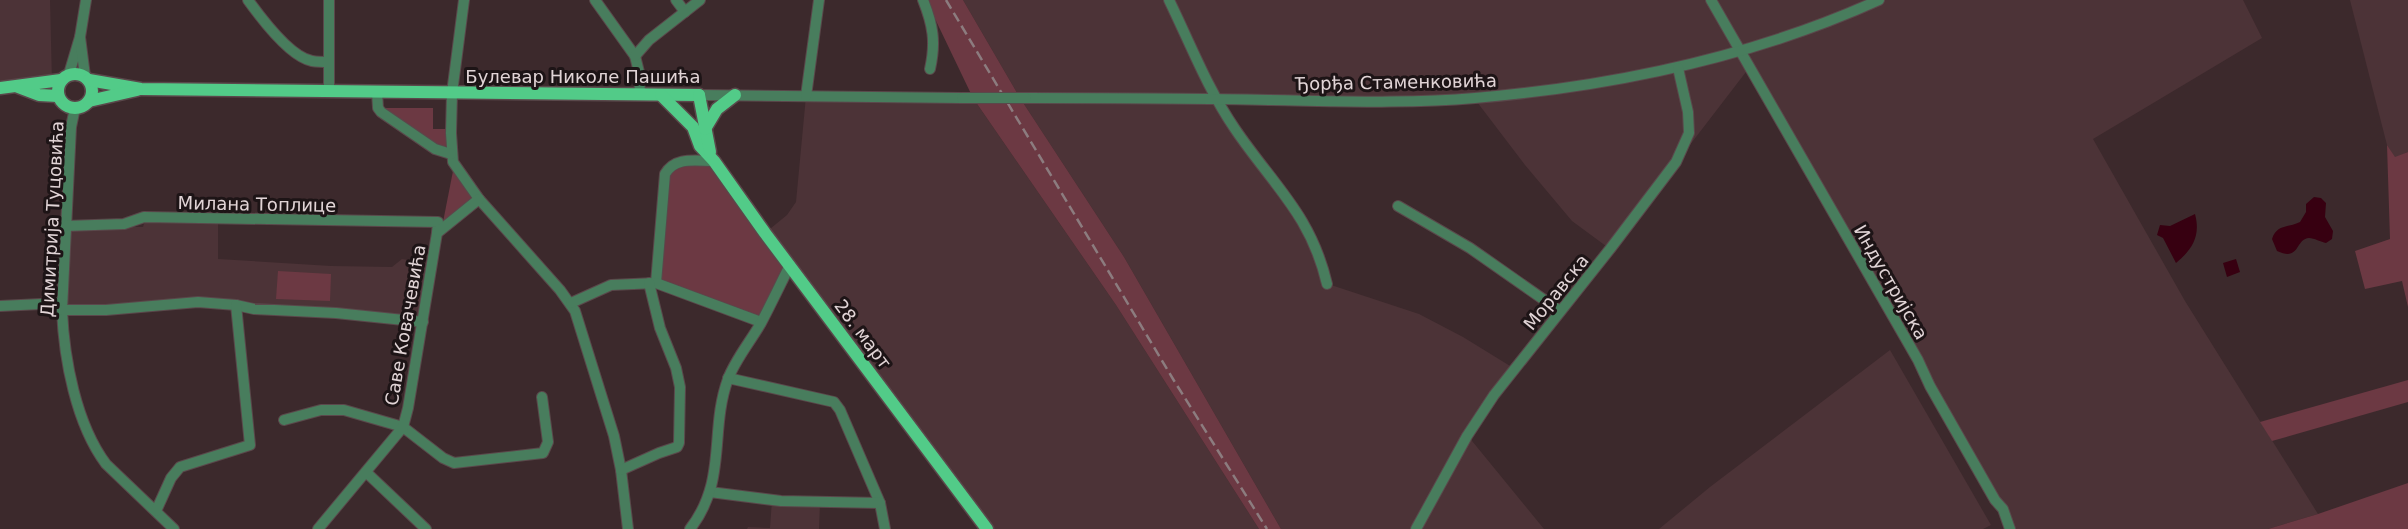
<svg xmlns="http://www.w3.org/2000/svg" width="2408" height="529" viewBox="0 0 2408 529" font-family="'DejaVu Sans',sans-serif">
  <style>
    .built { fill: #4c3337 }
    .green { fill: #6c3943 }
    .water { fill: #370011 }
    .lines { fill: none; stroke-linecap: round; stroke-linejoin: round }
    .minor-casing { stroke: #5a484b; stroke-width: 12 }
    .major-casing { stroke: #5a484b; stroke-width: 15 }
    .minor { stroke: #487d5d; stroke-width: 10 }
    .major { stroke: #52cb88; stroke-width: 12 }
    .rail { stroke: #8c7c7f; stroke-width: 2.5; stroke-dasharray: 10 5; stroke-linecap: butt }
    .minor-bridge-casing { stroke: #5a484b; stroke-width: 12; stroke-linecap: butt }
    .minor-bridge { stroke: #487d5d; stroke-width: 10 }
    .labels { text-anchor: middle; dominant-baseline: central; stroke-width: 6; stroke-linejoin: round; paint-order: stroke }
    .street-label { font-size: 18px; fill: #e1d4d6; stroke: #1d1416 }
  </style>
  <rect width="100%" height="100%" fill="#3c292c"/>
  <!-- built -->
  <g class="built">
    <polygon points="0,0 50,0 52,83 0,88"/>
    <polygon points="963,0 2243,0 2262,38 2093,139 2185,301 2318,514 2268,529 2010,529 1749,68 1610,249 1572,221 1525,165 1474,98 1219,99 1288,197 1328,284 1419,314 1463,337 1515,369 1468,436 1544,529 1281,529 1124,257 1020,98"/>
    <polygon points="2350,0 2408,0 2408,152 2395,158 2387,145"/>
    <polygon points="806,96 973,98 1116,305 1259,529 987,529 765,233 787,215 796,202"/>
    <polygon points="145,221 218,223 218,259 331,266 392,267 402,259 426,263 418,320 255,304 65,308 67,227 143,227"/>
    <polygon points="1890,350 1991,525 1983,529 1659,529 1710,487"/>
    <polygon points="772,500 820,503 819,529 747,529 748,527 770,528"/>
  </g>
  <!-- green -->
  <g class="green">
    <polygon points="926,0 963,0 1020,98 1124,257 1281,529 1259,529 1116,305 973,98"/>
    <polygon points="381,108 433,108 433,129 446,129 446,147 436,144"/>
    <polygon points="2387,145 2395,157 2408,152 2408,307 2402,281 2365,289 2355,251 2390,239"/>
    <polygon points="714,161 790,265 761,322 656,283 670,166"/>
    <polygon points="453,171 472,198 443,222"/>
    <polygon points="278,271 331,274 330,301 276,299"/>
    <polygon points="2408,380 2408,402 2272,441 2260,422"/>
    <polygon points="2408,483 2408,529 2268,529 2318,514"/>
  </g>
  <!-- water -->
  <g class="water">
    <path d="M 2314,197 L 2321,198 L 2326,203 L 2325,217 L 2333,231 L 2332,239 L 2326,243 C 2321,242 2314,238 2309,238 C 2295,239 2300,262 2277,251 L 2272,239 C 2277,224 2288,228 2300,222 L 2306,212 L 2306,204 Z"/>
    <path d="M 2195,214 C 2201,236 2192,250 2176,263 L 2163,238 L 2157,235 L 2160,225 L 2170,226 Z"/>
    <polygon points="2236,259 2240,272 2227,277 2223,263"/>
  </g>
  <g class="lines">
    <!-- minor casing -->
    <g class="minor-casing">
      <g id="minor">
        <path d="M 248,0 C 261,18 290,57 312,61 C 318,62 324,62 329,62"/>
        <polyline points="464,0 452,93 451,133 453,162 479,199 560,290 575,311 614,436 621,470 628,529"/>
        <polyline points="595,0 635,56 639,72 640,95"/>
        <polyline points="676,0 685,12"/>
        <path d="M 923,0 C 933,25 936,42 930,69"/>
        <path d="M 1169,0 C 1190,43 1208,90 1235,129 C 1273,185 1311,215 1327,284"/>
        <polyline points="1711,0 1918,360 1930,386 1995,500 2003,509 2010,529"/>
        <polyline points="635,56 649,40 700,0"/>
        <polyline points="69,74 80,37"/>
        <polyline points="85,76 80,37 86,0"/>
        <polyline points="329,91 329,0"/>
        <polyline points="377,92 378,108 381,112 435,149 451,154"/>
        <polyline points="699,95 962,98"/>
        <polyline points="806,96 819,0"/>
        <path d="M 1026,98 C 1107,98 1188,98 1269,100 C 1337,101 1407,104 1475,98 C 1615,86 1751,58 1879,0"/>
        <path d="M 75,108 L 71,127 L 62,310 C 64,359 76,424 106,464 L 174,529"/>
        <polyline points="1398,206 1470,248 1560,311"/>
        <polyline points="65,226 124,224 144,217 438,222 437,233"/>
        <path d="M 656,283 L 665,174 C 675,156 696,161 714,161"/>
        <polyline points="571,303 611,285 656,283 761,322"/>
        <polyline points="0,306 62,303"/>
        <polyline points="62,310 106,310 198,302 236,305 254,309 336,313 423,322"/>
        <polyline points="728,378 834,402 840,410 880,503 885,529"/>
        <polyline points="284,420 321,410 344,410 403,427 443,458 454,463 543,453 548,442 542,397"/>
        <polyline points="621,470 659,453 677,447 679,443 680,387 676,368 660,328 649,283"/>
        <polyline points="366,472 426,529"/>
        <polyline points="710,492 781,501 880,503"/>
        <polyline points="156,511 171,478 180,467 250,445 236,305"/>
        <polyline points="318,529 403,427 408,408 437,233 479,199"/>
        <path d="M 690,529 C 728,480 709,431 728,379 C 735,360 750,342 761,323 C 771,304 780,285 790,265"/>
        <polyline points="1416,529 1467,436 1494,395 1610,249 1676,162 1689,133 1688,112 1678,68"/>
      </g>
    </g>
    <!-- major casing -->
    <g class="major-casing">
      <g id="major">
        <circle cx="75" cy="91" r="17"/>
        <polyline points="89,80 141,89 699,95"/>
        <polyline points="18,87 39,95 58,96"/>
        <polyline points="0,88 61,80"/>
        <polyline points="661,95 693,127 700,146 714,161 765,233 987,529"/>
        <polyline points="699,95 710,152"/>
        <polyline points="89,101 137,90"/>
        <polyline points="705,129 717,109 735,95"/>
      </g>
    </g>
    <!-- minor -->
    <use href="#minor" class="minor"/>
    <!-- major -->
    <use href="#major" class="major"/>
    <!-- rail -->
    <polyline class="rail" points="946,0 1173,379 1267,529"/>
    <!-- minor-bridge casing -->
    <g class="minor-bridge-casing">
      <polyline id="minor-bridge" points="962,98 1026,98"/>
    </g>
    <!-- minor-bridge -->
    <use href="#minor-bridge" class="minor-bridge"/>
  </g>
  <g class="labels">
    <!-- street labels -->
    <g class="street-label">
      <text x="583" y="76">Булевар Николе Пашића</text>
      <text transform="translate(1396 82) rotate(-1)">Ђорђа Стаменковића</text>
      <text transform="translate(257 204) rotate(1)">Милана Топлице</text>
      <text transform="translate(52 219) rotate(-87)">Димитрија Туцовића</text>
      <text transform="translate(1891 282) rotate(60)">Индустријска</text>
      <text transform="translate(1556 292) rotate(-51)">Моравска</text>
      <text transform="translate(405 325) rotate(-80)">Саве Ковачевића</text>
      <text transform="translate(863 334) rotate(53)">28. март</text>
    </g>
  </g>
</svg>
